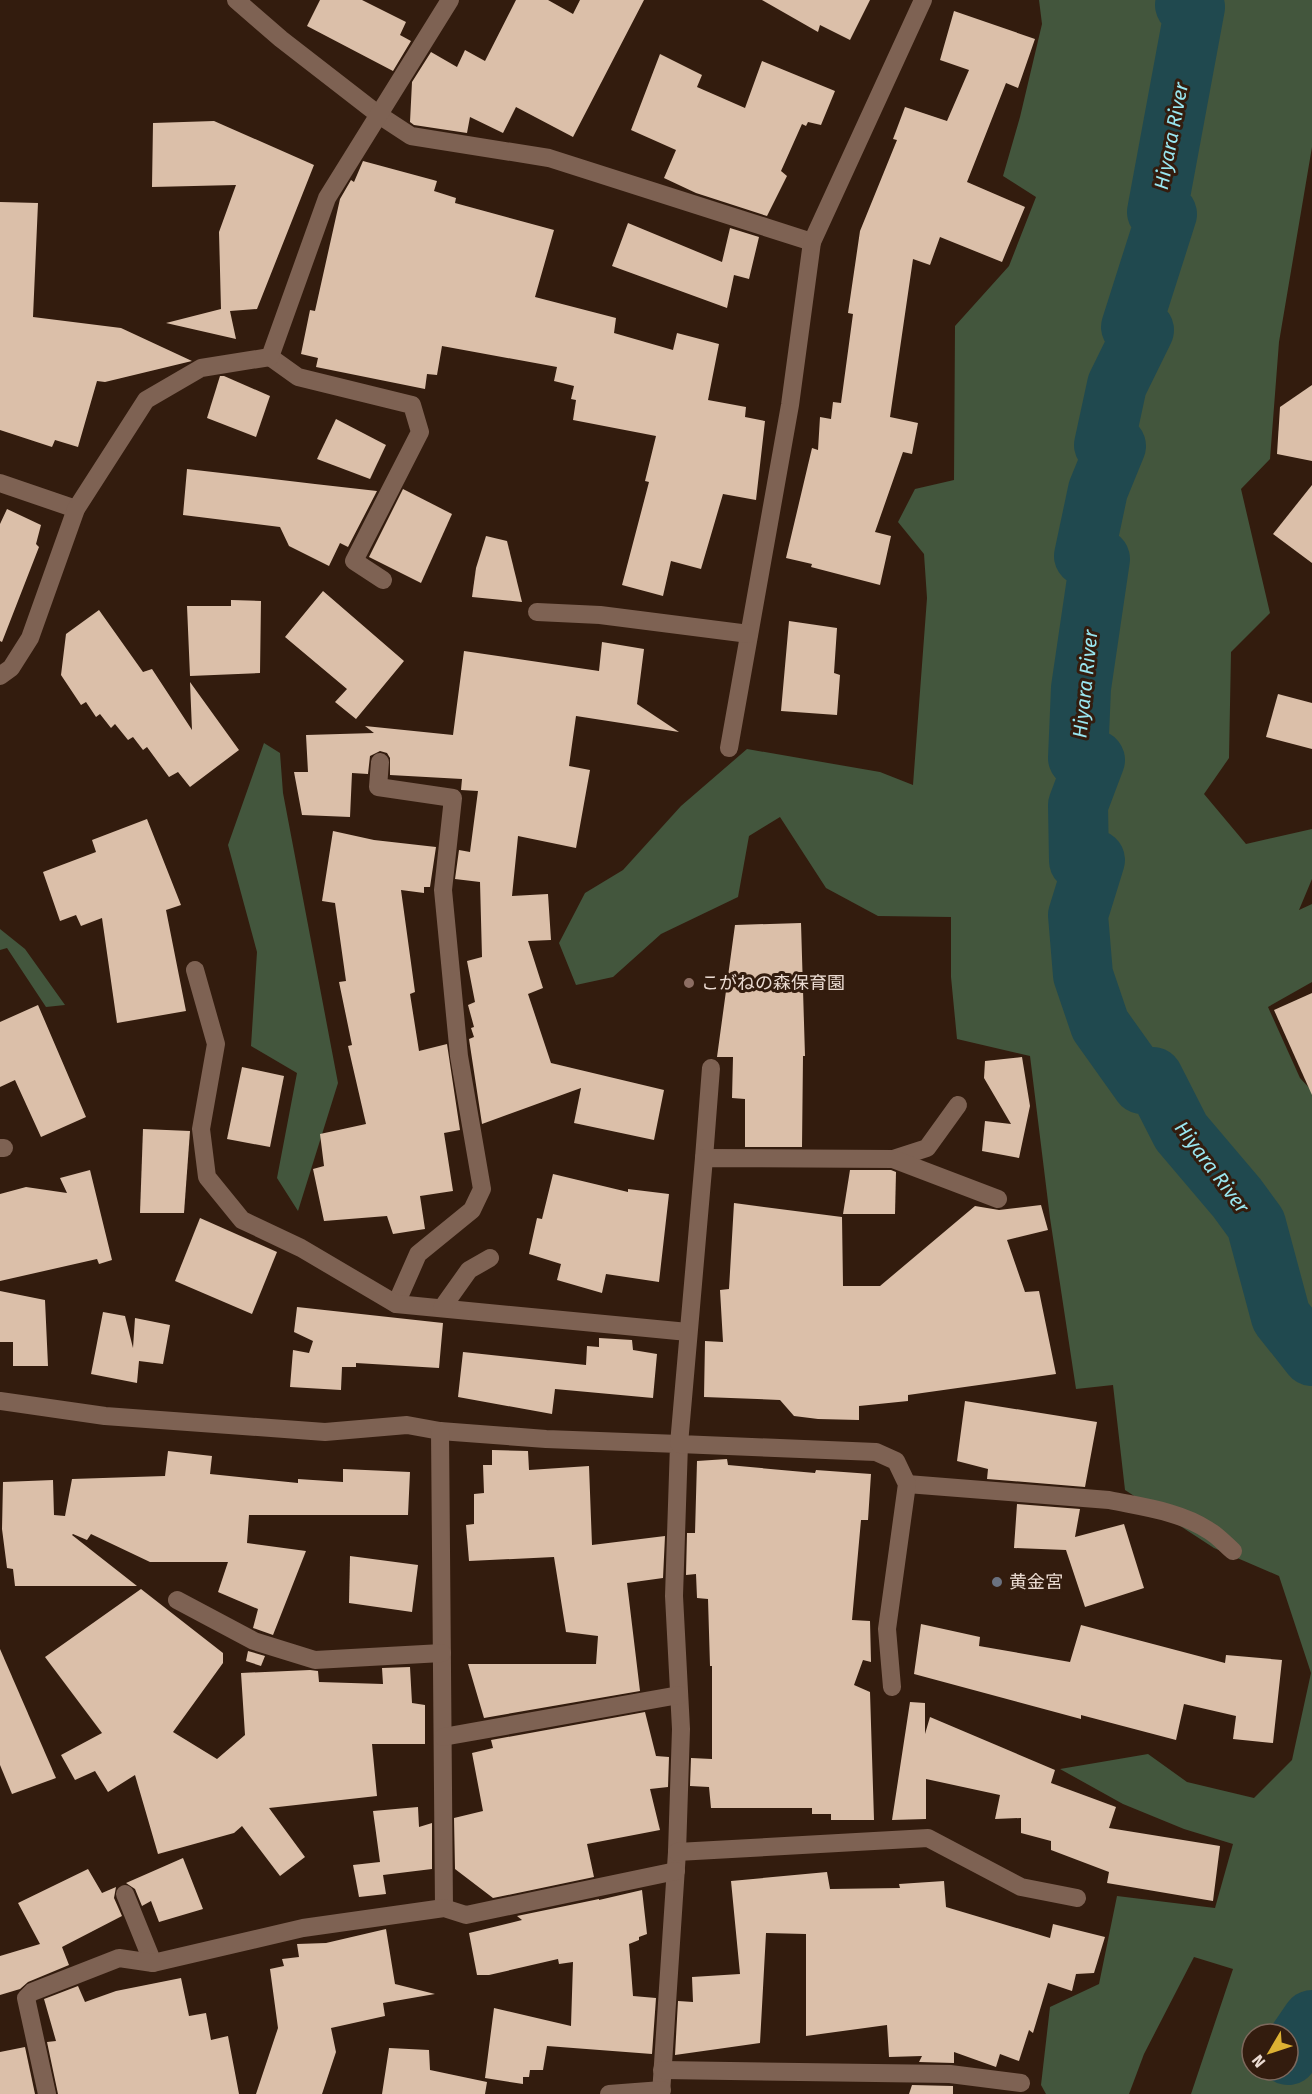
<svg xmlns="http://www.w3.org/2000/svg" width="1312" height="2094" viewBox="0 0 1312 2094" font-family="'Fira Sans','Noto Sans JP',sans-serif">
  <style>
    .forest { fill: #43563d; fill-rule: evenodd }
    .lines { fill: none; stroke-linecap: round; stroke-linejoin: round }
    .river { stroke: #20494f; stroke-width: 60 }
    .building { fill: #dbbfa9 }
    .minor { stroke: #7e6253; stroke-width: 18 }
    .education-dot { fill: #8d6e63; stroke: #331c0e; stroke-width: 2 }
    .worship-dot { fill: #6b7280; stroke: #331c0e; stroke-width: 2 }
    .labels { text-anchor: middle; dominant-baseline: central; stroke-width: 6; stroke-linejoin: round; paint-order: stroke }
    .poi-label { font-size: 18px; fill: #ebdbd2; stroke: #331c0e; text-anchor: start }
    .water-label { font-size: 20px; font-style: italic; fill: #99e6f0; stroke: #331c0e }
  </style>
  <rect width="100%" height="100%" fill="#331c0e"/>
  <!-- forest -->
  <g class="forest">
    <path d="M 1039,0 L 1312,0 L 1312,147 L 1279,342 L 1270,459 L 1241,489 L 1270,613 L 1231,652 L 1229,758 L 1204,794 L 1246,844 L 1312,829 L 1312,879 L 1299,910 L 1312,904 L 1312,982 L 1268,1007 L 1300,1078 L 1312,1091 L 1312,2094 L 1191,2094 L 1233,1969 L 1194,1957 L 1144,2054 L 1129,2094 L 1046,2094 L 1041,2085 L 1050,2007 L 1099,1984 L 1117,1896 L 1215,1908 L 1233,1844 L 1184,1829 L 1123,1804 L 1060,1769 L 1148,1754 L 1187,1782 L 1254,1798 L 1292,1760 L 1311,1673 L 1279,1576 L 1214,1548 L 1125,1490 L 1113,1385 L 1076,1389 L 1050,1218 L 1030,1056 L 957,1039 L 951,977 L 951,917 L 878,916 L 826,888 L 780,817 L 749,836 L 738,897 L 661,934 L 613,977 L 576,985 L 559,943 L 585,893 L 623,870 L 681,806 L 747,749 L 880,772 L 913,785 L 927,598 L 924,554 L 898,522 L 915,489 L 954,480 L 955,326 L 1009,266 L 1036,197 L 1003,176 L 1020,117 L 1042,24 ZM 1252,2034 L 1288,2034 L 1288,2070 L 1252,2070 Z"/>
    <polygon points="264,743 280,753 283,793 338,1083 298,1211 277,1178 297,1073 251,1046 257,952 228,845"/>
    <polygon points="0,929 25,949 65,1005 46,1007 7,948 0,950"/>
  </g>
  <g class="lines">
    <!-- river -->
    <g class="river">
      <polyline points="1186,0 1185,5 1195,7 1157,212 1167,214 1131,327 1144,330 1117,385 1104,445 1116,446 1098,490 1084,556 1100,559 1081,688 1078,758 1095,760 1078,805 1079,861 1095,860 1078,915 1083,975 1100,1025 1142,1084 1153,1077 1181,1132 1237,1198 1256,1224 1281,1317 1312,1356"/>
      <polyline points="1288,2055 1312,2020"/>
    </g>
  </g>
  <!-- building -->
  <g class="building">
    <polygon points="320,0 362,0 406,22 400,35 411,41 393,71 307,26"/>
    <polygon points="516,0 548,0 573,14 580,0 644,0 573,137 516,107 503,133 470,117 467,133 414,125 410,122 412,82 431,52 457,67 465,50 485,61"/>
    <polygon points="762,0 870,0 850,40 820,25 818,32"/>
    <polygon points="954,11 1035,39 1018,88 1006,83 967,182 1025,207 1002,262 940,237 930,265 913,259 890,417 918,423 912,454 903,452 875,532 891,536 880,585 811,567 812,564 786,558 812,448 818,450 820,417 831,419 833,402 841,403 853,314 848,313 860,231 897,140 893,139 905,107 947,121 969,70 940,60"/>
    <polygon points="660,54 702,75 697,87 745,108 762,61 835,91 821,125 808,122 806,126 802,124 781,171 787,176 767,216 696,193 664,178 676,150 631,130"/>
    <polygon points="214,121 314,165 257,309 230,311 236,339 166,323 221,309 219,232 236,185 152,187 153,123"/>
    <polygon points="363,161 437,181 434,191 456,198 455,203 554,230 535,297 616,318 614,333 673,350 677,333 719,344 708,400 746,407 745,417 765,421 756,500 723,494 701,569 671,561 663,596 622,585 649,482 645,481 656,436 573,420 576,400 571,399 574,386 554,381 557,367 442,346 437,375 427,374 425,389 316,367 318,358 301,354 310,310 315,311 340,199 351,180 354,182"/>
    <polygon points="0,202 38,203 33,317 121,328 192,361 105,382 97,381 78,447 55,440 52,447 0,430"/>
    <polygon points="628,223 722,262 730,228 759,237 749,279 734,275 727,308 612,266"/>
    <polygon points="220,376 224,376 270,396 256,437 207,418"/>
    <polygon points="1312,385 1312,461 1277,454 1280,407"/>
    <polygon points="336,419 386,445 370,479 317,459"/>
    <polygon points="187,469 315,484 377,491 348,547 340,543 329,566 289,546 280,527 183,515"/>
    <polygon points="1312,485 1312,563 1273,534"/>
    <polygon points="403,489 452,514 421,583 369,557"/>
    <polygon points="7,509 41,525 36,544 39,547 2,642 0,641 0,524"/>
    <polygon points="486,536 507,541 522,602 472,597 476,568"/>
    <polygon points="323,591 404,661 356,719 335,702 347,689 285,637"/>
    <polygon points="231,600 261,601 260,673 190,676 187,606 231,606"/>
    <polygon points="99,610 143,672 152,669 192,730 190,682 239,750 190,787 178,772 169,777 147,747 143,750 133,737 128,740 115,724 111,728 100,714 96,717 86,702 81,705 61,675 66,634"/>
    <polygon points="789,621 837,628 834,673 840,675 837,715 781,711"/>
    <polygon points="602,642 644,649 637,704 679,732 576,716 569,766 590,770 576,848 518,836 512,896 548,894 551,940 528,941 543,988 528,994 551,1063 664,1090 654,1140 574,1123 581,1088 482,1124 469,1039 474,1037 471,1028 474,1027 468,1005 475,1002 467,961 482,957 480,882 455,879 459,850 470,852 478,791 461,790 462,779 390,775 390,758 387,753 380,751 370,756 368,774 352,773 350,817 302,815 294,772 308,772 306,735 374,733 365,726 453,735 464,651 599,671"/>
    <polygon points="1278,694 1312,703 1312,749 1266,737"/>
    <polygon points="147,819 181,905 166,910 186,1011 117,1023 102,918 81,926 76,915 60,921 43,872 96,852 92,840"/>
    <polygon points="333,831 374,840 436,847 430,887 424,887 424,893 401,890 415,992 410,994 419,1051 447,1044 460,1130 444,1133 453,1191 420,1196 425,1229 393,1234 387,1216 324,1221 313,1169 324,1166 320,1134 366,1124 348,1046 352,1045 339,982 346,981 335,903 322,901"/>
    <polygon points="801,923 805,1056 803,1056 802,1147 745,1147 745,1099 732,1098 733,1057 717,1057 735,925"/>
    <polygon points="1312,993 1312,1095 1274,1010"/>
    <polygon points="38,1005 86,1117 41,1137 15,1080 0,1087 0,1022"/>
    <polygon points="1022,1057 1030,1106 1019,1158 982,1151 985,1121 1011,1124 984,1078 985,1061"/>
    <polygon points="242,1067 284,1076 270,1147 227,1139"/>
    <polygon points="143,1129 190,1131 184,1213 140,1213"/>
    <polygon points="90,1170 112,1260 99,1264 97,1259 0,1281 0,1194 26,1187 67,1193 60,1178"/>
    <polygon points="850,1170 891,1170 896,1172 895,1214 843,1214"/>
    <polygon points="553,1174 628,1192 628,1189 669,1194 659,1282 606,1274 602,1293 557,1280 561,1264 529,1254 537,1218 542,1219"/>
    <polygon points="734,1203 842,1217 843,1286 880,1286 975,1206 999,1210 1041,1205 1048,1230 1007,1240 1025,1292 1039,1291 1056,1374 908,1395 908,1401 859,1406 859,1420 818,1419 794,1416 780,1400 704,1397 705,1341 723,1342 720,1290 729,1289"/>
    <polygon points="200,1218 277,1252 252,1314 175,1281"/>
    <polygon points="0,1291 45,1300 48,1366 13,1366 13,1342 0,1342"/>
    <polygon points="297,1307 443,1323 439,1368 356,1363 356,1367 342,1367 341,1390 290,1387 293,1350 309,1353 313,1341 294,1332"/>
    <polygon points="103,1312 125,1316 133,1348 135,1318 170,1325 163,1364 139,1361 137,1383 91,1374"/>
    <polygon points="599,1338 632,1340 633,1350 657,1354 653,1398 555,1389 552,1414 458,1397 463,1352 586,1365 587,1346 599,1347"/>
    <polygon points="965,1401 1097,1422 1085,1487 987,1479 988,1469 957,1461"/>
    <polygon points="492,1450 528,1451 529,1470 589,1466 592,1545 665,1536 663,1578 627,1583 640,1691 484,1718 468,1664 596,1664 598,1636 566,1632 554,1557 469,1561 466,1525 474,1524 474,1494 484,1493 483,1465 492,1465"/>
    <polygon points="168,1451 212,1456 210,1474 298,1483 298,1479 343,1482 343,1469 410,1472 408,1515 249,1515 247,1543 306,1551 273,1635 253,1628 258,1609 218,1592 228,1562 150,1562 91,1534 87,1540 73,1534 72,1535 137,1586 15,1586 13,1569 7,1568 2,1529 3,1482 53,1480 54,1515 65,1516 72,1479 165,1476"/>
    <polygon points="727,1459 728,1465 815,1473 816,1470 871,1474 868,1520 861,1520 852,1620 870,1621 871,1662 863,1660 854,1685 870,1692 874,1820 831,1820 831,1814 812,1814 812,1808 711,1808 709,1787 690,1786 691,1758 712,1759 712,1666 710,1666 708,1599 697,1598 696,1574 686,1575 687,1533 695,1533 697,1461"/>
    <polygon points="1017,1504 1080,1509 1075,1537 1124,1524 1144,1588 1085,1607 1066,1550 1014,1548"/>
    <polygon points="350,1556 418,1565 412,1612 349,1603"/>
    <polygon points="141,1589 223,1653 223,1663 173,1732 217,1759 245,1735 241,1673 310,1670 318,1671 319,1682 383,1684 382,1668 410,1667 412,1703 425,1705 425,1744 372,1744 377,1796 269,1808 305,1857 280,1876 242,1826 234,1833 158,1854 135,1775 108,1792 95,1771 75,1780 61,1755 102,1733 45,1657"/>
    <polygon points="921,1624 980,1637 979,1646 1070,1662 1081,1625 1225,1663 1226,1655 1282,1660 1273,1743 1233,1739 1236,1716 1184,1704 1176,1740 1081,1715 1081,1719 914,1674"/>
    <polygon points="0,1649 56,1778 12,1794 0,1765"/>
    <polygon points="248,1651 265,1656 261,1666 246,1661"/>
    <polygon points="910,1702 925,1703 925,1734 930,1717 1055,1770 1051,1783 1116,1807 1109,1828 1220,1846 1213,1901 1107,1883 1109,1872 1051,1850 1051,1841 1021,1833 1021,1818 995,1819 1000,1795 926,1779 926,1819 892,1820"/>
    <polygon points="645,1712 656,1756 669,1757 668,1787 650,1789 660,1830 587,1844 594,1877 493,1898 455,1869 454,1818 483,1811 472,1753 493,1748 491,1740"/>
    <polygon points="418,1807 419,1827 432,1823 432,1869 383,1875 386,1894 359,1897 353,1865 380,1862 373,1811"/>
    <polygon points="183,1858 203,1909 159,1922 151,1901 142,1906 135,1889 126,1883"/>
    <polygon points="88,1869 102,1893 116,1887 114,1898 122,1916 62,1947 69,1965 28,1982 20,1989 0,1995 0,1956 40,1944 18,1903"/>
    <polygon points="827,1872 830,1889 900,1888 899,1884 944,1881 946,1907 1050,1938 1053,1924 1105,1937 1094,1973 1076,1974 1072,1991 1048,1983 1033,2033 1029,2030 1019,2061 1000,2054 996,2067 954,2052 954,2063 919,2062 922,2056 889,2057 887,2025 806,2036 806,1934 766,1933 760,2043 675,2055 678,2001 693,2002 692,1977 740,1974 731,1881"/>
    <polygon points="642,1890 647,1934 639,1937 639,1940 629,1944 633,1996 656,1998 652,2054 547,2046 543,2070 530,2070 529,2077 523,2077 523,2084 485,2078 494,2008 571,2026 573,1962 559,1964 558,1959 489,1975 477,1975 469,1933 522,1920 517,1916 599,1899 599,1900"/>
    <polygon points="386,1929 395,1984 435,1994 383,2003 385,2016 331,2028 336,2052 322,2094 256,2094 278,2028 270,1969 284,1966 282,1959 299,1957 297,1944 326,1943"/>
    <polygon points="181,1978 189,2016 206,2013 211,2040 228,2036 239,2094 58,2094 47,2042 56,2041 44,1999 78,1986 85,2002 116,1991"/>
    <polygon points="25,2047 35,2094 0,2094 0,2052"/>
    <polygon points="389,2048 429,2050 430,2070 487,2082 485,2094 382,2094"/>
    <polygon points="912,2085 953,2086 953,2094 909,2094"/>
  </g>
  <g class="lines">
    <!-- minor -->
    <g class="minor">
      <polyline points="236,0 281,39 379,115 411,136 549,158 812,242 790,405 729,748"/>
      <polyline points="812,242 923,0"/>
      <polyline points="270,357 298,377 412,405 420,432 354,561 383,580"/>
      <polyline points="0,483 76,509"/>
      <polyline points="537,612 600,615 749,634"/>
      <polyline points="0,676 11,668 30,638 76,509 146,400 201,368 270,357 327,198 450,0"/>
      <polyline points="380,762 378,787 453,798 443,890 459,1056 482,1189 472,1210 418,1254 396,1304"/>
      <polyline points="195,970 216,1044 201,1129 207,1177 242,1220 301,1248 396,1304 688,1332"/>
      <polyline points="0,1148 4,1148"/>
      <polyline points="704,1158 711,1068"/>
      <polyline points="893,1159 927,1148 958,1105"/>
      <polyline points="442,1308 469,1270 490,1258"/>
      <polyline points="0,1401 105,1416 325,1432 407,1425 440,1431 546,1439 679,1444 674,1596 681,1729 677,1852 661,2094"/>
      <polyline points="440,1431 444,1908"/>
      <path d="M 907,1484 L 1109,1500 C 1142,1507 1179,1511 1208,1530 C 1217,1535 1225,1544 1233,1551"/>
      <polyline points="177,1600 254,1641 315,1660 442,1653"/>
      <polyline points="892,1687 887,1629 907,1484 896,1461 876,1452 679,1444 704,1158 893,1159 998,1199"/>
      <polyline points="443,1737 679,1695"/>
      <polyline points="677,1852 928,1838 1021,1887 1077,1898"/>
      <polyline points="125,1894 153,1963"/>
      <polyline points="662,2070 950,2074 1021,2083"/>
      <polyline points="47,2094 26,1998 32,1992 119,1958 153,1963 303,1928 444,1908 466,1915 676,1871"/>
      <polyline points="609,2094 662,2090"/>
    </g>
  </g>
  <!-- markers -->
  <circle class="education-dot" cx="689" cy="983" r="6"/>
  <circle class="worship-dot" cx="997" cy="1582" r="6"/>
  <g class="labels">
    <!-- poi labels -->
    <g class="poi-label">
      <text x="701" y="983">こがねの森保育園</text>
      <text x="1009" y="1582">黄金宮</text>
    </g>
    <!-- water labels -->
    <g class="water-label">
      <text transform="translate(1171 136) rotate(-79)">Hiyara River</text>
      <text transform="translate(1085 684) rotate(-84)">Hiyara River</text>
      <text transform="translate(1212 1167) rotate(53)">Hiyara River</text>
    </g>
  </g>
  <!-- north arrow -->
  <g transform="translate(1270 2052) rotate(231)"><circle r="28" fill="#331c0e" stroke="#7d685c" stroke-width="1.5"/>
  <path d="M0-4.5L10 22L0 15L-10 22Z" fill="#ddb133"/>
  <text y="-9" font-size="16" font-weight="bold" text-anchor="middle" fill="#ebdbd2">N</text>
  </g>
</svg>
